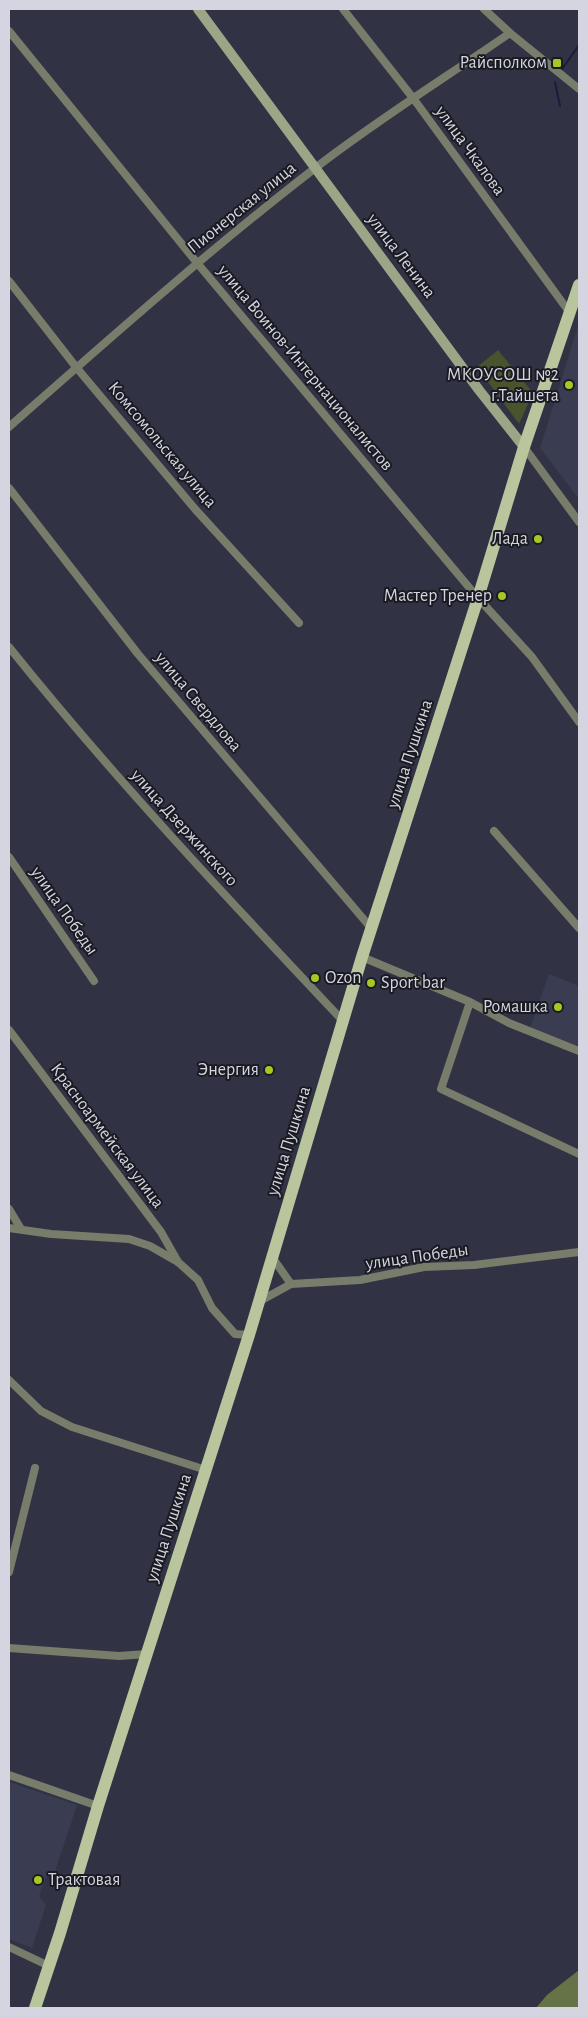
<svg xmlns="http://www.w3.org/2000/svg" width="588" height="2017" viewBox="0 0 588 2017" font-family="'Alegreya Sans',sans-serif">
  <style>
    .built { fill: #3a3c52 }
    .green { fill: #49532c }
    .forest { fill: #667347 }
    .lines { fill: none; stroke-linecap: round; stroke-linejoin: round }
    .stream { stroke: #1c1b3f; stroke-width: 2 }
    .street { stroke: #777d6a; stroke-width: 8 }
    .secondary { stroke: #9ca687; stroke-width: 10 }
    .primary { stroke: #b9c59d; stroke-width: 12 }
    .poi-dot { fill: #a6c822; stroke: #1a1b22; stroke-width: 2 }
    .labels { text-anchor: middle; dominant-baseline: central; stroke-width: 4; stroke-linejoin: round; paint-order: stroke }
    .poi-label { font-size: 18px; fill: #d4d5e0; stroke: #1a1b22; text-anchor: end }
    .street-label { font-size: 18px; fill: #d4d5e0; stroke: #1a1b22 }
  </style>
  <rect width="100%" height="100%" fill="#313243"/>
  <!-- built -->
  <g class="built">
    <polygon points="579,323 579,499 540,448"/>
    <polygon points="549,974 579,986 579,1046 530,1028"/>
    <polygon points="9,1782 77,1805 55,1871 49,1870 39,1896 46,1905 32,1948 9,1939"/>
  </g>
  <!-- green -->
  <polygon class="green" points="498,350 533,393 519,424 477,367"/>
  <!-- forest -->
  <polygon class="forest" points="579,1970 579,2008 536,2008 547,1995"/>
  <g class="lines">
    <!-- stream -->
    <g class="stream">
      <polyline points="562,69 579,45"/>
      <polyline points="555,82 560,106"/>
    </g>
    <!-- street -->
    <g class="street">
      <polyline points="343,9 413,98 570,313"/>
      <polyline points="484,9 510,33 579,89"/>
      <polyline points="9,31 198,264 478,598 532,657 579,722"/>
      <polyline points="9,281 76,367 195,509 299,623"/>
      <path d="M 9,427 C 109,339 209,250 314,169 C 377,120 445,78 510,33"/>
      <polyline points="524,447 579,522"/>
      <polyline points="9,488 138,654 372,929"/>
      <path d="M 9,647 C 114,778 229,900 344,1022"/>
      <polyline points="494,831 579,928"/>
      <polyline points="9,857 94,981"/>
      <polyline points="362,957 470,1002 509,1023 579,1051"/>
      <polyline points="470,1002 441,1089 579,1154"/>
      <polyline points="9,1030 161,1232 178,1262"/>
      <polyline points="9,1209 21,1229"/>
      <polyline points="9,1228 51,1234 129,1239 150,1246 178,1262 198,1280 212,1308 235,1334 249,1335"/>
      <polyline points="272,1257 291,1284 360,1280 424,1267 474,1265 579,1252"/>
      <polyline points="260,1301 291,1284"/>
      <polyline points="9,1380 41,1411 72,1427 206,1470"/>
      <polyline points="9,1572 35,1468"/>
      <polyline points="9,1648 119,1656 147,1654"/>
      <polyline points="9,1775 98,1806"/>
      <polyline points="9,1947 49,1966"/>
    </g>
    <!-- secondary -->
    <polyline class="secondary" points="198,9 479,390 524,447"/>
    <!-- primary -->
    <polyline class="primary" points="35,2008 60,1933 98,1806 249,1335 362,957 478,598 524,447 579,285"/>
  </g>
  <!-- markers -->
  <g class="poi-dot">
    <rect x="552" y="58" width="10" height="10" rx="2.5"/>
    <circle cx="569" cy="385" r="5"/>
    <circle cx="538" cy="539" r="5"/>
    <circle cx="502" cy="596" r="5"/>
    <circle cx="315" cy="978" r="5"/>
    <circle cx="371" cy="983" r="5"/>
    <circle cx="558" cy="1007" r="5"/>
    <circle cx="269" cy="1070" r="5"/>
    <circle cx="38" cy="1880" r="5"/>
  </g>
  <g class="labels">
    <!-- poi labels -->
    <g class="poi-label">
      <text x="547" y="63">Райсполком</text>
      <text x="559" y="375">МКОУСОШ №2<tspan x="559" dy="21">г.Тайшета</tspan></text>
      <text x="528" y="539">Лада</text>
      <text x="492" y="596">Мастер Тренер</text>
      <text x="325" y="978" text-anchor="start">Ozon</text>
      <text x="381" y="983" text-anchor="start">Sport bar</text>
      <text x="548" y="1007">Ромашка</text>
      <text x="259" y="1070">Энергия</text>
      <text x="48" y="1880" text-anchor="start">Трактовая</text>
    </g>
    <!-- street labels -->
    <g class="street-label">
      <text transform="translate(470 151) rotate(54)">улица Чкалова</text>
      <text transform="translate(242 208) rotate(-39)">Пионерская улица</text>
      <text transform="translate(401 256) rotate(53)">улица Ленина</text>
      <text transform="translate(305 368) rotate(50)">улица Воинов-Интернационалистов</text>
      <text transform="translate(162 445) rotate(50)">Комсомольская улица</text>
      <text transform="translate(198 702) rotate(50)">улица Свердлова</text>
      <text transform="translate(410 754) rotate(-72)">улица Пушкина</text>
      <text transform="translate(184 828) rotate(48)">улица Дзержинского</text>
      <text transform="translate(64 911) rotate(55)">улица Победы</text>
      <text transform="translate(107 1136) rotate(53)">Красноармейская улица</text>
      <text transform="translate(289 1141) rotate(-73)">улица Пушкина</text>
      <text transform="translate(417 1257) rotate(-8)">улица Победы</text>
      <text transform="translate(169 1528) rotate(-72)">улица Пушкина</text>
    </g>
  </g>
  <!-- border -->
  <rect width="588" height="2017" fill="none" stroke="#d4d5e0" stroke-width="20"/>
</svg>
